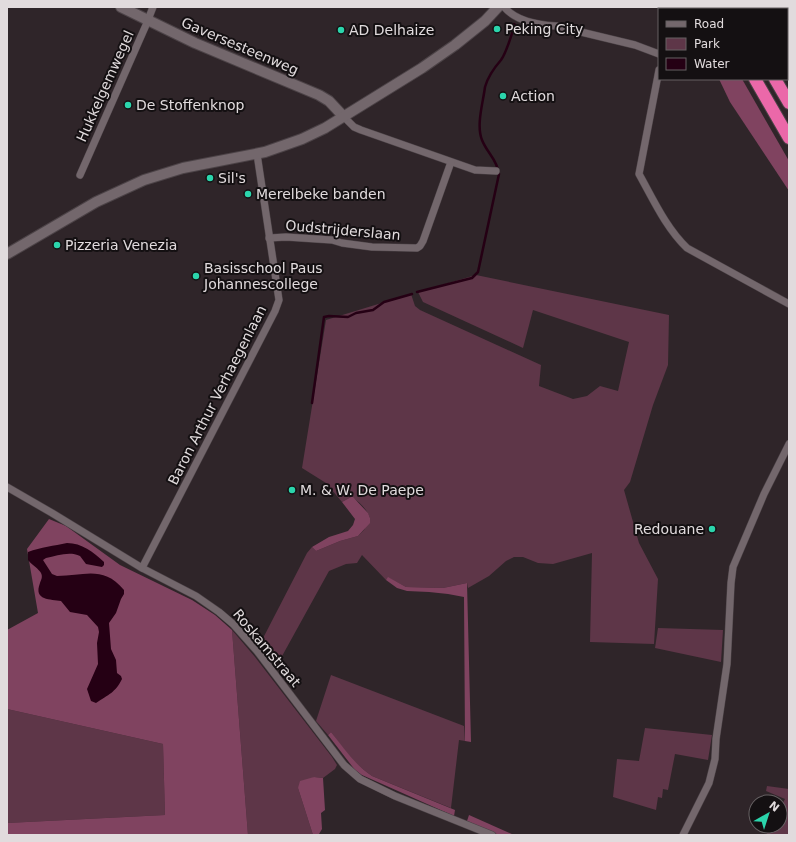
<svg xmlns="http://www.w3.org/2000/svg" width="796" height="842" viewBox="0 0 796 842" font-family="'DejaVu Sans',sans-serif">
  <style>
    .green { fill: #5e3648 }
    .forest { fill: #804360 }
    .water { fill: #250014 }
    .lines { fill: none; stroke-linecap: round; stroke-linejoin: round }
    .stream { stroke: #250014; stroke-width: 2.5 }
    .street-casing { stroke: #4c4347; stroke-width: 8 }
    .secondary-casing { stroke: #4c4347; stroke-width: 12 }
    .highway-casing { stroke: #4c4347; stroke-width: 14 }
    .street { stroke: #73676c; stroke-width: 7 }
    .secondary { stroke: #73676c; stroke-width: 10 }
    .highway { stroke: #eb68a9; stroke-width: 12 }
    .poi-dot { fill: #2bd5ac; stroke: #141012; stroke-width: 1.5 }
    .labels { text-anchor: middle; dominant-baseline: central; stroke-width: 4; stroke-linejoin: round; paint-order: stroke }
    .poi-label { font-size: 14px; fill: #e1dbdd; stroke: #141012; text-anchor: start }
    .street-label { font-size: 14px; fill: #e1dbdd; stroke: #141012 }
  </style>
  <rect width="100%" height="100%" fill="#2f2529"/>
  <!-- green -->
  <g class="green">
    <path d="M 476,275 L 669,315 L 668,365 L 653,405 L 630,482 L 624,490 L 639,543 L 658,579 L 654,644 L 590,642 L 592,553 L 553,564 L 538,563 L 523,557 L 514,557 L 506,561 L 489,576 L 468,588 L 467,583 L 443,588 L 406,587 L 389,578 L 386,580 L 362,555 L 357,563 L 346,564 L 329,571 L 276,667 L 260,644 L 307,553 L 312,547 L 316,551 L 340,541 L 358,536 L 364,530 L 370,518 C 366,508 360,502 351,497 L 342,502 L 326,483 L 302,468 L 326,320 L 411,294 L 415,306 L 420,310 L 541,365 L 539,386 L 573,399 L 587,396 L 600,386 L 618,391 L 629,342 L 533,310 L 523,348 L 423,302 L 418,292 Z"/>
    <polygon points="658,628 723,630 721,662 655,648"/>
    <polygon points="232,630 255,657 332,757 337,765 335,769 323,778 314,777 298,788 313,835 248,835"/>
    <path d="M 331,675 L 464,726 L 465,741 L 459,740 L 451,808 L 372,776 C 355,765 343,748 331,732 L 328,735 L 316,721 Z"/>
    <polygon points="7,709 163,744 165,815 7,823"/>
    <polygon points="645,728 712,735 708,760 675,754 668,790 663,789 662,798 658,797 656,810 613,797 617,759 639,761"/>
    <polygon points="767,786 789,789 789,835 766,835 771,826 780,826 780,808 785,799 766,791"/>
  </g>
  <!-- forest -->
  <g class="forest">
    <polygon points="719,79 742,79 789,161 789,191 730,102"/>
    <polygon points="351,497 353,497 368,513 370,518 370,523 358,536 340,541 316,551 312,547 329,537 348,531 353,525 355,519 342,502"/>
    <polygon points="49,519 66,526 120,565 192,600 215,615 232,630 248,835 7,835 7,823 165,815 163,744 7,709 7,630 38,613 27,549"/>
    <polygon points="388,577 406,587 443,588 467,583 471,742 465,741 464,597 448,594 429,592 407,591 397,588 386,580"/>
    <path d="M 331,732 C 344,748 355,765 372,776 L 455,810 L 454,816 L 362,775 L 355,770 L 328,735 Z"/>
    <polygon points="314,777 323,778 325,810 321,813 322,829 319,834 313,835 298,788 300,781"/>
    <polygon points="469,815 514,835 499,835 467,821"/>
  </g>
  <!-- water -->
  <path class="water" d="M 67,543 C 82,543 93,552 104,562 L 104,565 L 102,567 L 86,564 L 80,556 C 69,551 57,556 46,558 L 43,560 L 52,574 L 57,576 C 84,576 103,565 124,590 L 124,594 L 121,599 L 116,613 L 109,623 L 111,649 L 116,660 L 117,673 L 121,676 L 122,679 C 115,693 109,694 96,703 L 91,701 L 87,689 L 98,664 L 97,643 L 99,632 L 98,627 L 87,615 L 70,612 L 61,601 C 51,599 33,601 40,583 C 41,580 43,577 41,573 C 40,570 30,563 28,560 L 28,552 C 41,547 54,546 67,543 Z"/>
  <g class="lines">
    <!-- stream -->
    <g class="stream">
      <path d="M 417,292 L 472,278 L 478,272 L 499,174 C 497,159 487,153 482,140 C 476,125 483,103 485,87 C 488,76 494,68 501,60 C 507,52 511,35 515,25 L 514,24"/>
      <polyline points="312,403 324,317 329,316 348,317 356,313 373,310 384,302 412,294"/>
    </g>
    <!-- street casing -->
    <g class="street-casing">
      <g id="street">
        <path d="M 504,7 C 516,21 538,25 556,26 L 635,45 L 659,54"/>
        <path d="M 659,70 L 639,174 C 653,199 666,228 687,248 L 789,304"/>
        <polyline points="344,117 354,127 361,130 475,170 496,171"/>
        <polyline points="80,175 146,25 153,7"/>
        <polyline points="269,238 286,237 332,240 342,243 372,247 417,248 420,246 423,241 451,162"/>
        <polyline points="7,487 52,513 142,568 196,596 219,612 233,624 257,651 344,765 360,779 395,796 492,835"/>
        <polyline points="142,568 275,311 279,300 257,154"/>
        <polyline points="683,835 709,783 715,759 716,739 727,664 731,583 733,567 764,494 789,444"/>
      </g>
    </g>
    <!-- secondary casing -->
    <g class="secondary-casing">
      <g id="secondary">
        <polyline points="121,7 195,43 319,95 329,101 344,117"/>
        <polyline points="7,254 96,202 144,180 183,168 265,152 302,139 325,128 422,68 455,45 485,21 498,7"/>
      </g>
    </g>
    <!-- highway casing -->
    <g class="highway-casing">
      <g id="highway">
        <polyline points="715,7 716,9"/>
        <polyline points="735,7 736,9"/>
        <polyline points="755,79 789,138"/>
        <polyline points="775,79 789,103"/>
      </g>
    </g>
    <!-- street -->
    <use href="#street" class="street"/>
    <!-- secondary -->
    <use href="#secondary" class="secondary"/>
    <!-- highway -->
    <use href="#highway" class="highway"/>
  </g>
  <!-- markers -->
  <g class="poi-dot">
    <circle cx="497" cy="29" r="4"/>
    <circle cx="341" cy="30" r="4"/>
    <circle cx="503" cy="96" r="4"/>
    <circle cx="128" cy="105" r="4"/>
    <circle cx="210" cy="178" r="4"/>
    <circle cx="248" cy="194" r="4"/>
    <circle cx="57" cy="245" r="4"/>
    <circle cx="196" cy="276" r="4"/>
    <circle cx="292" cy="490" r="4"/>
    <circle cx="712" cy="529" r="4"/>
  </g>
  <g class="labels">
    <!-- poi labels -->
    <g class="poi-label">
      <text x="505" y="29">Peking City</text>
      <text x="349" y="30">AD Delhaize</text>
      <text x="511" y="96">Action</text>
      <text x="136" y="105">De Stoffenknop</text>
      <text x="218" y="178">Sil's</text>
      <text x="256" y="194">Merelbeke banden</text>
      <text x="65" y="245">Pizzeria Venezia</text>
      <text x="204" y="268">Basisschool Paus<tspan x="204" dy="16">Johannescollege</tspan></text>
      <text x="300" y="490">M. &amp; W. De Paepe</text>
      <text x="704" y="529" text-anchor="end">Redouane</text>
    </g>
    <!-- street labels -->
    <g class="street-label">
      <text transform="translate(240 46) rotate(23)">Gaversesteenweg</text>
      <text transform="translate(105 86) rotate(-66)">Hukkelgemwegel</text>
      <text transform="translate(343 230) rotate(5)">Oudstrijderslaan</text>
      <text transform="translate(217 395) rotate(-63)">Baron Arthur Verhaegenlaan</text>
      <text transform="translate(267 648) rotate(50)">Roskamstraat</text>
    </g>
  </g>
  <!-- border -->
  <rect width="796" height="842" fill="none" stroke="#e1dbdd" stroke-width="16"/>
  <!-- legend -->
  <rect x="658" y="8" width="130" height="72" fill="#141012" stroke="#666163"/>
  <rect x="666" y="21" width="20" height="6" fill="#73676c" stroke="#666163"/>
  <text x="694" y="28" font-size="12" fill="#e1dbdd">Road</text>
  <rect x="666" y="38" width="20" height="12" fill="#5e3648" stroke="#666163"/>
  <text x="694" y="48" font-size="12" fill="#e1dbdd">Park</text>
  <rect x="666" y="58" width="20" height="12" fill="#250014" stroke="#666163"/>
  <text x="694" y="68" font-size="12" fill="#e1dbdd">Water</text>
  <!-- north arrow -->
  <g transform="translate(768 814) rotate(39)"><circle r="19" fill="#141012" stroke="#666163"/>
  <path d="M0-3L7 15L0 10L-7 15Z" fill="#2bd5ac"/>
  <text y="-6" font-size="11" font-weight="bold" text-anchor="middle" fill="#e1dbdd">N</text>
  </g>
</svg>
